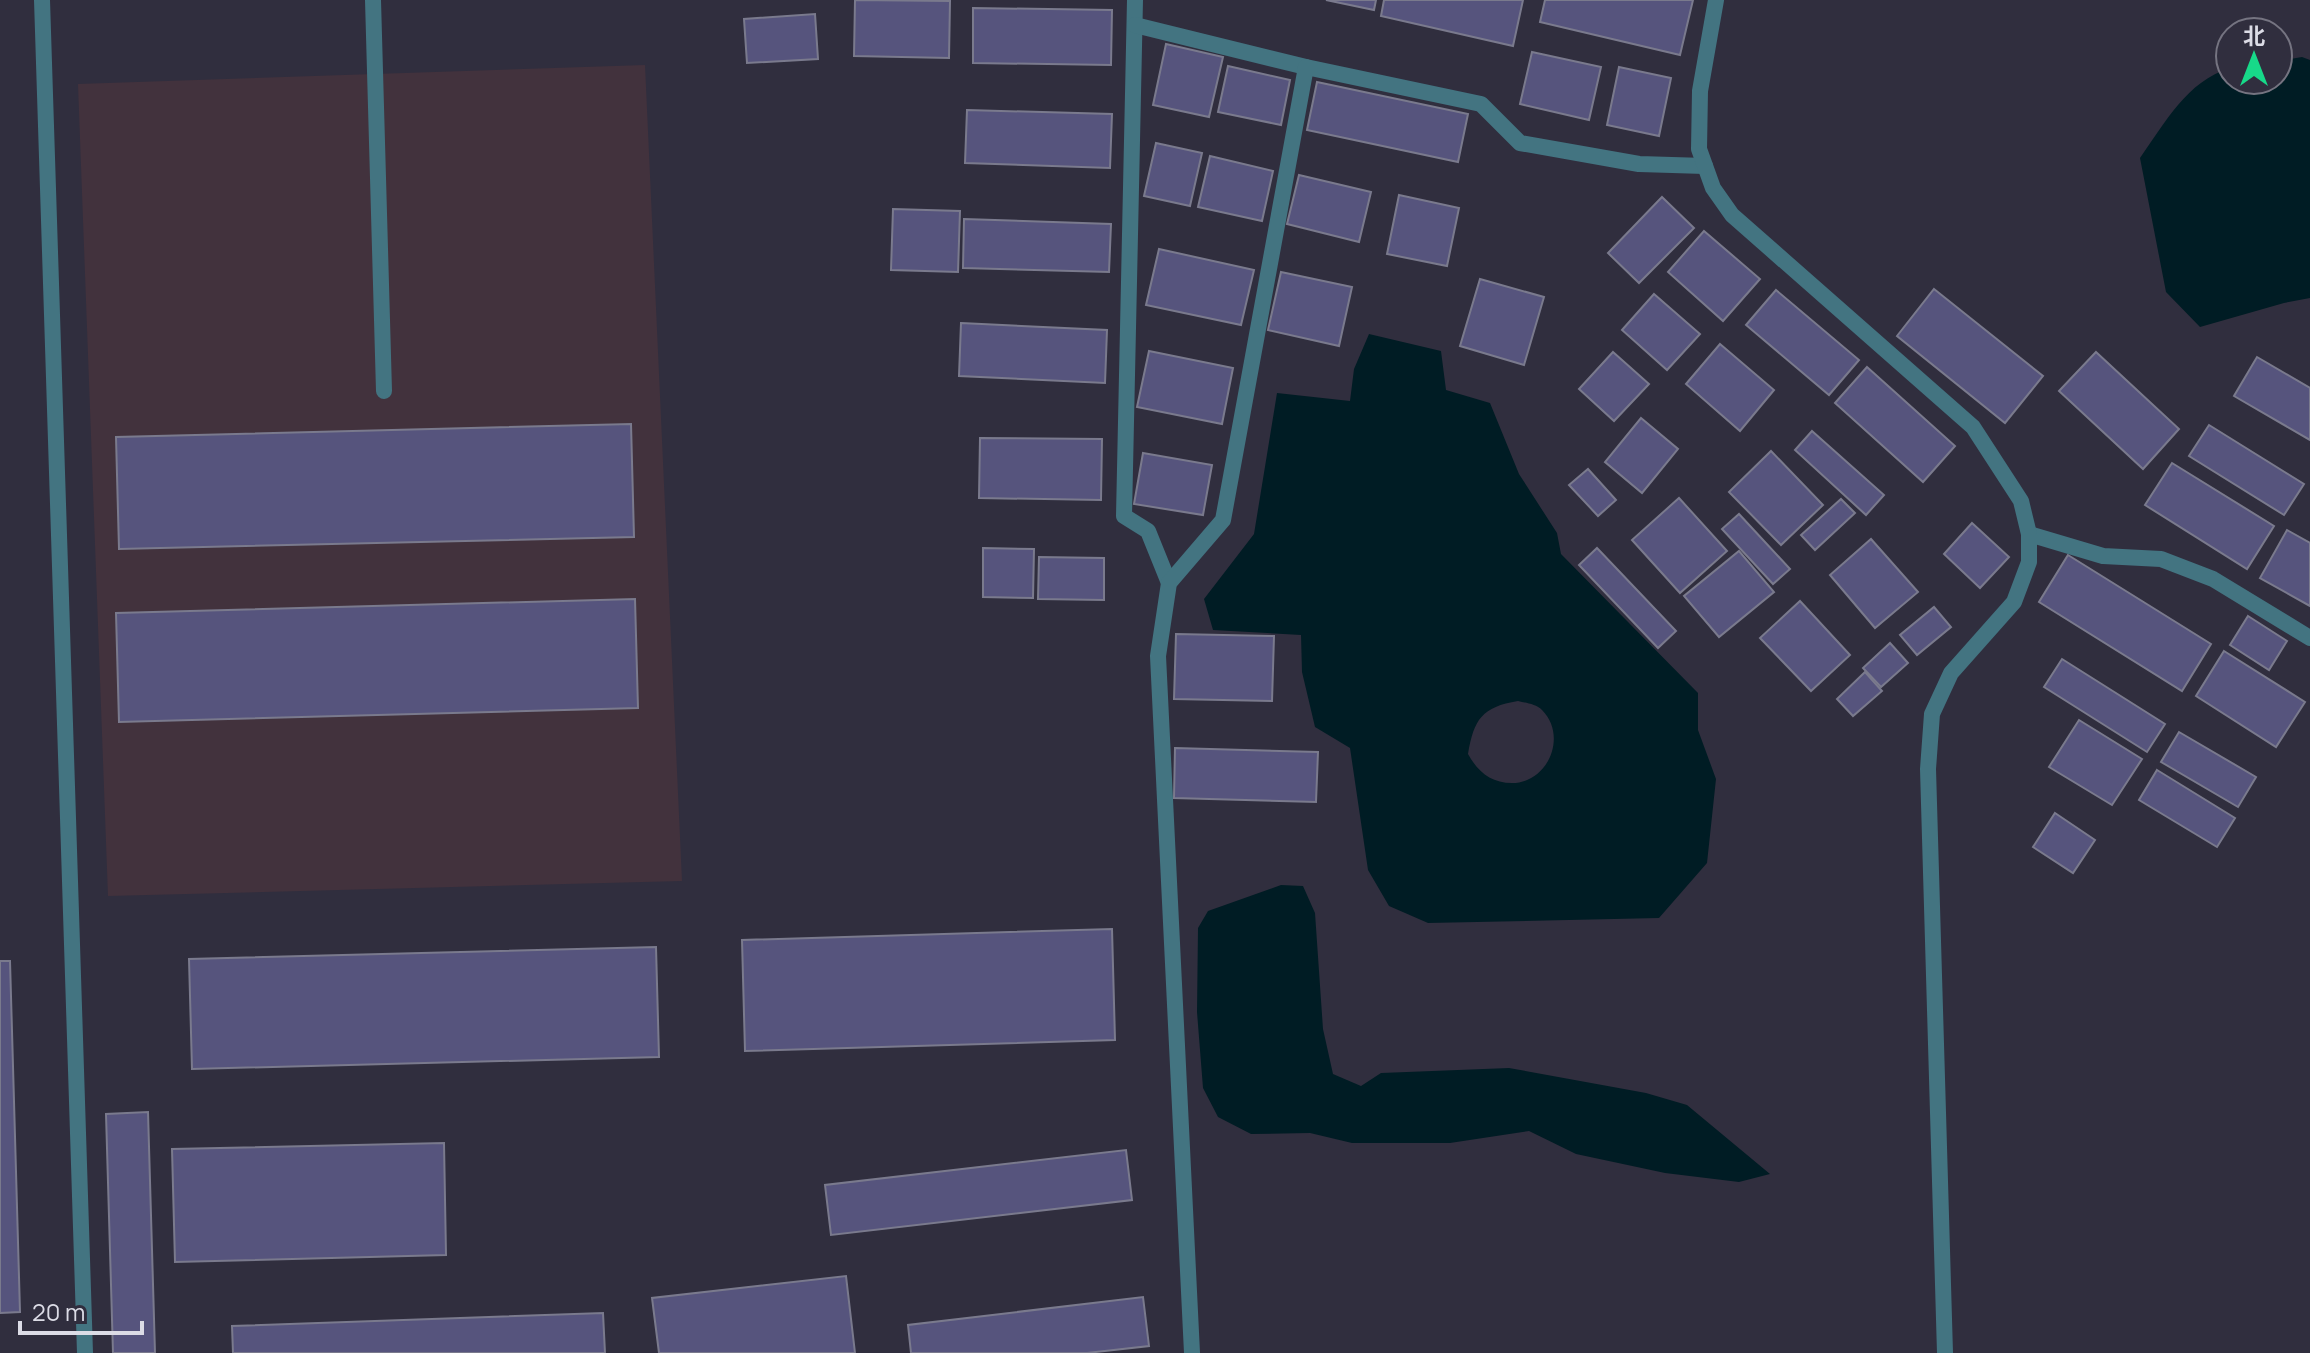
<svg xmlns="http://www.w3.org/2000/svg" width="2310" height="1353" viewBox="0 0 2310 1353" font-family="Manrope,'Noto Sans SC',sans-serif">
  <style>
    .industrial { fill: #42323d }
    .water { fill: #001c24; fill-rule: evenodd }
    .building { fill: #56547d; stroke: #7a7a8d; stroke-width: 2 }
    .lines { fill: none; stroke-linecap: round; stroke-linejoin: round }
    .service { stroke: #437481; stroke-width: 16 }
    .minor { stroke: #437481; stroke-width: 16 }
    .tertiary { stroke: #437481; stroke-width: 16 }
  </style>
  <rect width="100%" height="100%" fill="#302e3e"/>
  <!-- industrial -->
  <polygon class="industrial" points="645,65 682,881 108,896 78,84"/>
  <!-- water -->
  <g class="water">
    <path d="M 2302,57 L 2310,60 L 2310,298 L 2284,303 L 2200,327 L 2166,292 L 2140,158 C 2165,123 2187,81 2230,68 L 2230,80 L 2278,80 L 2278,61 Z"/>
    <path d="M 1369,334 L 1441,351 L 1446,390 L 1490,403 L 1519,474 L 1557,533 L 1561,554 L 1698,693 L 1698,730 L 1716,779 L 1707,863 L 1659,918 L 1428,923 L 1389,906 L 1368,870 L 1350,748 L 1315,727 L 1302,672 L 1301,635 L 1213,630 L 1204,599 L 1254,534 L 1277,393 L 1350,401 L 1354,369 ZM 1518,701 C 1526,703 1536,704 1542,710 C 1568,736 1548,783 1512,783 C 1491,783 1478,772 1468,754 C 1474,719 1482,707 1518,701 Z"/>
    <polygon points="1281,885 1303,886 1315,913 1323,1029 1333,1074 1361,1086 1381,1073 1509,1068 1646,1093 1687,1105 1770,1174 1739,1182 1665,1173 1576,1154 1529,1131 1450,1143 1352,1143 1310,1133 1251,1134 1218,1117 1203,1088 1197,1012 1198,928 1208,911"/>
  </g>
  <!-- building -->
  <g class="building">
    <polygon points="855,0 950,1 949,58 854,56"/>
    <polygon points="1326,0 1376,0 1374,10"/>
    <polygon points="1384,0 1523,0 1513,46 1381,16"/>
    <polygon points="1545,0 1693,0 1680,55 1540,22"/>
    <polygon points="973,8 1112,10 1111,65 973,63"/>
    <polygon points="815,14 818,59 747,63 744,19"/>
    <polygon points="1166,44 1223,57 1209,117 1153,105"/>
    <polygon points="1532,52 1601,67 1589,120 1520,104"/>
    <polygon points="1228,66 1290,80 1281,125 1218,112"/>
    <polygon points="1619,67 1671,78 1659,136 1607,125"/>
    <polygon points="1317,82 1468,114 1458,162 1307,130"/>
    <polygon points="967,110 1112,114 1110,168 965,163"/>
    <polygon points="1156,143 1202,153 1190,206 1144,196"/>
    <polygon points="1210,156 1273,171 1262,221 1198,207"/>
    <polygon points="1299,175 1371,192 1359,242 1287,224"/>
    <polygon points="1399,195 1459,208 1447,266 1387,254"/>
    <polygon points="1662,197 1694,228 1639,283 1608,253"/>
    <polygon points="893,209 960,211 958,272 891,270"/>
    <polygon points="964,219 1111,224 1109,272 963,268"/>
    <polygon points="1704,231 1760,279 1723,321 1668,272"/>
    <polygon points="1159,249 1254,270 1241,325 1146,305"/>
    <polygon points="1281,272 1352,287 1339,346 1268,330"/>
    <polygon points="1480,279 1544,297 1524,365 1460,346"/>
    <polygon points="1934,289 2043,376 2005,423 1897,336"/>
    <polygon points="1776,290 1859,360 1829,395 1746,325"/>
    <polygon points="1654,294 1700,334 1667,370 1622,330"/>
    <polygon points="961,323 1107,330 1105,383 959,376"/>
    <polygon points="1720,344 1774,390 1740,431 1686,384"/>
    <polygon points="1149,351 1233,368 1222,424 1137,407"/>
    <polygon points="1613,352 1649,384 1614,421 1579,389"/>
    <polygon points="2096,352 2179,429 2143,469 2059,391"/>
    <polygon points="2257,357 2310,388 2310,440 2234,396"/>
    <polygon points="1867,367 1955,446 1923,482 1835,403"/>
    <polygon points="1641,418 1678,449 1642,493 1605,462"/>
    <polygon points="631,424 634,537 119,549 116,437"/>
    <polygon points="2209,425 2304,484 2284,515 2189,456"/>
    <polygon points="1812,431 1884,495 1866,515 1795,450"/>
    <polygon points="980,438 1102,439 1101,500 979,498"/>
    <polygon points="1771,451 1823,505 1781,545 1729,492"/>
    <polygon points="1143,453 1212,465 1203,515 1134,504"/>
    <polygon points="2172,463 2274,526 2247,569 2145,505"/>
    <polygon points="1588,469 1616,500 1598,516 1569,485"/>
    <polygon points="1679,498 1727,551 1680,593 1632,540"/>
    <polygon points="1841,499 1855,513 1815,550 1801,535"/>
    <polygon points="1739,514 1790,569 1773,584 1722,529"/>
    <polygon points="1972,523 2009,557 1980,588 1944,554"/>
    <polygon points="2287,530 2310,543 2310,606 2260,578"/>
    <polygon points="1871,539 1918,592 1875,628 1830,575"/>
    <polygon points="983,548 1034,549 1033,598 983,597"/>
    <polygon points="1597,548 1676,631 1658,648 1579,565"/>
    <polygon points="1739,551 1774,592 1719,637 1684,596"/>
    <polygon points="2068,555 2211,644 2182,691 2039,602"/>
    <polygon points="1039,557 1104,558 1104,600 1038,599"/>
    <polygon points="635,599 638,708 119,722 116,613"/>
    <polygon points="1800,601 1850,655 1811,691 1760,638"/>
    <polygon points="1934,607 1951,627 1917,655 1900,635"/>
    <polygon points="2248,616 2287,641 2269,670 2230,645"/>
    <polygon points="1176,634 1274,636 1272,701 1174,699"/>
    <polygon points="1890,643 1908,663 1881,687 1863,668"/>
    <polygon points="2224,651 2305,702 2276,747 2196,696"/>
    <polygon points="2062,659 2165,724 2147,752 2044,687"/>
    <polygon points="1865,672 1882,691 1853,716 1837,699"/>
    <polygon points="2079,720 2142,759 2112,805 2049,767"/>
    <polygon points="2179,732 2256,777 2238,807 2161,762"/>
    <polygon points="1175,748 1318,752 1316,802 1174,798"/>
    <polygon points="2157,770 2235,818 2217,847 2139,800"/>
    <polygon points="2055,813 2095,840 2073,873 2033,847"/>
    <polygon points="1112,929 1115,1040 745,1051 742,940"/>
    <polygon points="656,947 659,1057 192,1069 189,959"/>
    <polygon points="0,961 10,961 20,1312 0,1313"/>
    <polygon points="148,1112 155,1353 113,1353 106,1114"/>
    <polygon points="444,1143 446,1255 175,1262 172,1149"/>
    <polygon points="1126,1150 1132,1200 831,1235 825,1185"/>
    <polygon points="846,1276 855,1353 659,1353 652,1298"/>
    <polygon points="1143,1297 1149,1346 1087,1353 911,1353 908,1325"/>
    <polygon points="603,1313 605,1353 233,1353 232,1326"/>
  </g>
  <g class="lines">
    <!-- service -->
    <polyline class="service" points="373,0 384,391"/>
    <!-- minor -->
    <g class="minor">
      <polyline points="42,0 85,1353"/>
      <polyline points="1135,0 1124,516 1148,531 1169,583"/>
      <polyline points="1135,25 1306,67"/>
      <polyline points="2029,534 2103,556 2161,559 2213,579 2310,638"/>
      <polyline points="1192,1353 1158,656 1169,583 1223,520 1306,67 1481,104 1520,143 1639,164 1705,166"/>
    </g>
    <!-- tertiary -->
    <polyline class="tertiary" points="1716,0 1700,91 1699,149 1713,188 1732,215 1973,427 2021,501 2029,534 2029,562 2014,602 1951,673 1932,714 1928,769 1945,1353"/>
  </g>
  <!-- north arrow -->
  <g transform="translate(2254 56)"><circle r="38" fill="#302e3e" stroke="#757481" stroke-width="2"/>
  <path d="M0-6L14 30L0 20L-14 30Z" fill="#17d989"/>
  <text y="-12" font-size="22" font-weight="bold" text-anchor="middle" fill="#dcdce6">北</text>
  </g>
  <!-- scale -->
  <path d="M20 1321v12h122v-12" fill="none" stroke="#dcdce6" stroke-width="4"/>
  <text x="32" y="1321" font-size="24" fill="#dcdce6" stroke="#302e3e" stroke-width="6" paint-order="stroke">20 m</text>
</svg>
